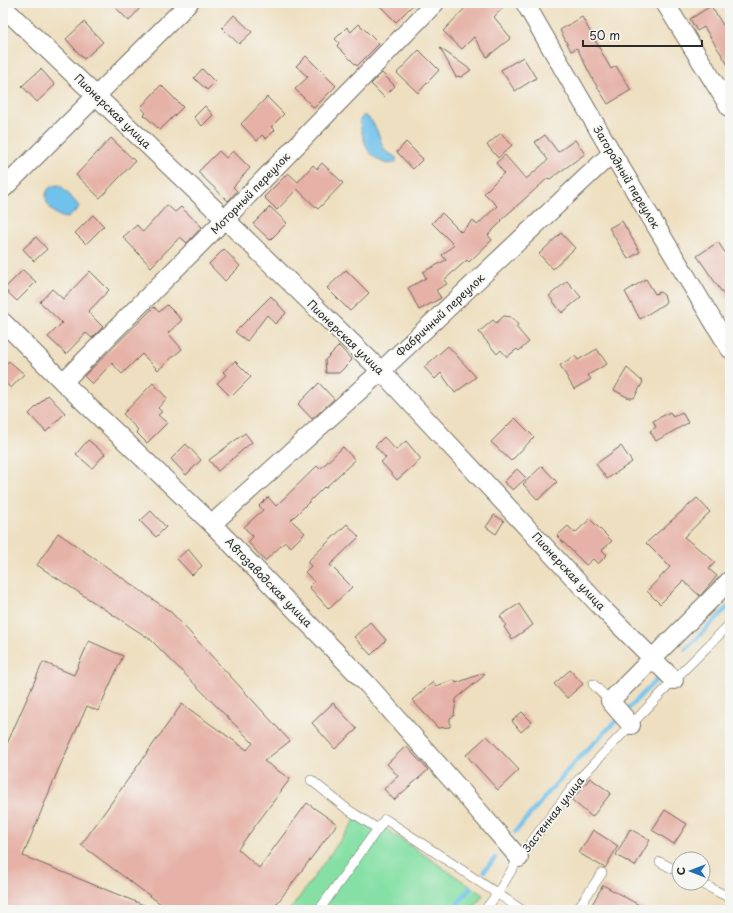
<svg xmlns="http://www.w3.org/2000/svg" width="733" height="913" viewBox="0 0 733 913" font-family="'Playpen Sans',sans-serif">
  <style>
    .green { fill: #86e0a6; stroke: #588668 }
    .water { fill: #6fc1eb; stroke: #4d768b }
    .lines { fill: none; stroke-linecap: round; stroke-linejoin: round }
    .stream { stroke: #6fc1eb; stroke-width: 4.5 }
    .building { fill: #e6b2a7 }
    .lane-casing { stroke: #6f6a5f; stroke-width: 10 }
    .street-casing { stroke: #6f6a5f; stroke-width: 20 }
    .lane { stroke: #fff; stroke-width: 9 }
    .street { stroke: #fff; stroke-width: 18 }
    .labels { text-anchor: middle; dominant-baseline: central; stroke-width: 3.5; stroke-linejoin: round; paint-order: stroke }
    .street-label { font-size: 11px; fill: #2b2b2b; stroke: #f6f6f2 }
  </style>
  <rect width="100%" height="100%" fill="#f6f6f2"/>
  <filter id="ink" filterUnits="userSpaceOnUse"><feTurbulence type="fractalNoise" baseFrequency=".025" numOctaves="2"/><feDisplacementMap in="SourceGraphic" scale="8" xChannelSelector="R" yChannelSelector="G"/><feConvolveMatrix kernelMatrix="1 2 1 2 8 2 1 2 1" color-interpolation-filters="sRGB"/></filter>
  <filter id="wash" filterUnits="userSpaceOnUse"><feTurbulence type="fractalNoise" baseFrequency=".012" numOctaves="4" result="noise"/><feDisplacementMap in="SourceGraphic" scale="16" xChannelSelector="R" yChannelSelector="G"/><feGaussianBlur stdDeviation="0.9" result="paint"/><feColorMatrix in="noise" values="0 0 0 0 0 0 0 0 0 0 0 0 0 0 0 0 0 1.4 0 .05"/><feComposite in="paint" operator="in"/></filter>
  <g filter="url(#wash)">
    <rect width="100%" height="100%" fill="#eedfc0"/>
    <!-- green -->
    <polygon class="green" points="361,812 483,895 472,910 290,910"/>
    <!-- water -->
    <g class="water">
      <path d="M 363,116 L 366,116 C 378,124 379,141 386,152 L 396,157 L 396,162 C 386,168 372,157 367,148 C 364,141 361,131 360,123 L 360,120 Z"/>
      <path d="M 59,185 L 63,188 L 79,206 L 77,210 L 67,218 C 48,217 35,186 59,185 Z"/>
    </g>
    <g class="lines">
      <!-- stream -->
      <g class="stream">
        <polyline points="685,650 730,605"/>
        <polyline points="625,712 662,674"/>
        <polyline points="515,832 574,763 620,717"/>
        <polyline points="484,871 495,858"/>
        <polyline points="452,910 471,888"/>
      </g>
    </g>
    <g id="blocks">
      <!-- building -->
      <g class="building">
        <polygon points="111,3 144,3 129,21"/>
        <polygon points="377,3 415,3 396,22"/>
        <polygon points="470,3 507,3 494,17 511,38 487,57 474,37 462,49 443,31"/>
        <polygon points="711,6 723,25 730,20 730,68 704,27 697,31 690,19"/>
        <polygon points="234,15 252,32 239,44 222,28"/>
        <polygon points="582,17 611,69 616,66 631,90 608,104 593,80 577,48 571,51 560,30"/>
        <polygon points="84,22 103,42 84,59 66,39"/>
        <polygon points="359,24 379,44 357,66 337,46 339,43 335,39 347,27 351,32"/>
        <polygon points="440,48 471,70 461,77 458,76 456,77"/>
        <polygon points="419,50 439,70 418,93 397,73"/>
        <polygon points="306,56 336,86 314,108 295,89 308,77 296,66"/>
        <polygon points="523,57 536,78 515,91 501,70"/>
        <polygon points="41,69 55,85 37,102 22,86"/>
        <polygon points="202,69 215,82 207,90 194,78"/>
        <polygon points="382,73 395,86 384,97 371,84"/>
        <polygon points="161,85 183,107 160,130 144,115 146,113 141,107"/>
        <polygon points="267,97 284,114 271,127 275,130 266,139 262,135 257,141 241,124"/>
        <polygon points="205,106 213,115 202,126 194,117"/>
        <polygon points="501,133 512,145 498,158 487,145"/>
        <polygon points="545,135 558,152 575,140 585,154 550,179 548,178 501,220 502,221 488,235 492,240 469,262 467,260 444,280 447,284 436,290 441,298 419,310 408,288 426,278 423,272 446,260 442,255 454,245 432,223 442,213 461,232 473,220 477,225 497,206 484,193 504,173 496,163 505,155 526,179 548,160 535,142"/>
        <polygon points="111,138 135,161 100,198 76,175"/>
        <polygon points="406,142 423,159 413,169 397,152"/>
        <polygon points="219,151 226,158 233,151 250,168 233,187 237,191 228,201 198,172"/>
        <polygon points="322,163 343,183 318,209 297,189 277,210 264,197 288,173 298,182 313,165 317,169"/>
        <polygon points="167,205 175,212 181,207 202,227 187,243 180,237 151,267 123,237 137,225 143,232"/>
        <polygon points="270,207 287,223 270,240 253,224"/>
        <polygon points="93,215 104,226 86,244 75,233"/>
        <polygon points="622,221 640,252 628,259 609,228"/>
        <polygon points="561,233 575,248 553,269 539,254"/>
        <polygon points="36,237 47,249 34,261 23,249"/>
        <polygon points="718,242 730,260 730,304 697,256"/>
        <polygon points="224,249 240,266 225,281 209,264"/>
        <polygon points="23,270 36,282 17,301 4,289"/>
        <polygon points="346,270 369,293 350,311 327,288"/>
        <polygon points="90,271 109,290 88,312 103,327 92,338 86,333 66,354 48,337 62,323 40,302 52,289 63,299"/>
        <polygon points="646,279 655,294 660,292 664,295 666,301 664,304 640,319 625,292"/>
        <polygon points="567,281 581,297 562,313 549,296"/>
        <polygon points="271,296 286,313 275,324 267,315 247,341 235,332"/>
        <polygon points="167,305 182,320 168,333 182,349 158,370 142,354 122,374 112,363 92,384 84,376 154,307 159,312"/>
        <polygon points="504,316 511,317 518,325 516,327 529,342 519,351 517,349 507,357 501,350 497,354 479,332 493,320 496,323"/>
        <polygon points="339,346 352,360 339,373 326,373 325,360"/>
        <polygon points="448,346 476,377 455,393 441,373 435,379 424,367"/>
        <polygon points="597,349 607,364 588,375 591,379 574,389 560,365 575,356 578,360"/>
        <polygon points="9,361 24,374 11,388 3,381 3,367"/>
        <polygon points="235,361 251,377 231,397 217,383 226,375 223,372"/>
        <polygon points="627,368 643,382 634,398 629,398 614,390"/>
        <polygon points="153,383 167,398 158,408 162,412 158,415 167,423 147,443 136,432 138,430 123,414"/>
        <polygon points="319,383 334,399 312,419 298,404"/>
        <polygon points="48,395 65,413 46,432 29,414"/>
        <polygon points="670,412 673,417 682,412 688,423 656,441 650,431 656,427 653,421"/>
        <polygon points="515,418 534,437 511,461 491,442"/>
        <polygon points="245,433 252,442 218,471 209,460"/>
        <polygon points="384,437 396,450 406,441 421,459 397,480 381,462 386,458 375,446"/>
        <polygon points="88,440 105,454 92,468 76,454"/>
        <polygon points="186,444 201,460 186,475 171,459"/>
        <polygon points="621,446 632,462 607,479 596,464"/>
        <polygon points="343,447 355,460 325,488 324,487 291,520 305,533 291,547 285,542 265,561 248,542 253,537 244,527 263,510 259,506 268,497 276,506 317,466 320,469"/>
        <polygon points="542,466 557,482 538,500 523,484"/>
        <polygon points="517,469 526,478 513,490 504,482"/>
        <polygon points="697,498 710,512 684,537 715,562 709,569 717,576 700,596 683,581 660,604 647,591 670,567 646,543"/>
        <polygon points="151,511 166,527 156,537 140,521"/>
        <polygon points="494,515 504,521 496,534 486,527"/>
        <polygon points="590,519 612,541 602,550 607,555 598,564 593,559 586,565 557,536 568,526 575,533"/>
        <polygon points="347,524 359,537 330,565 352,587 329,609 309,587 314,582 305,572 311,566 307,562"/>
        <polygon points="58,533 171,612 290,741 264,761 290,779 238,849 259,868 307,803 337,824 272,910 169,910 81,845 182,704 247,750 253,743 150,639 37,565"/>
        <polygon points="188,549 202,566 192,575 177,559"/>
        <polygon points="519,604 533,625 512,639 504,627 506,625 500,616"/>
        <polygon points="370,622 386,640 371,655 354,637"/>
        <polygon points="89,641 123,656 98,711 87,706 56,775 23,856 156,910 3,910 3,753 43,662 74,675"/>
        <polygon points="570,670 583,684 567,698 554,684"/>
        <polygon points="484,673 485,675 456,699 454,716 450,718 450,727 438,728 412,700 433,682 436,686 454,680 456,683"/>
        <polygon points="333,703 357,729 335,749 312,723"/>
        <polygon points="522,712 532,722 521,732 512,721"/>
        <polygon points="487,736 519,770 498,790 466,755"/>
        <polygon points="406,746 428,770 394,800 384,789 398,776 387,764"/>
        <polygon points="590,778 611,793 592,817 572,800"/>
        <polygon points="665,810 687,824 674,844 652,830"/>
        <polygon points="630,829 650,840 635,866 616,855"/>
        <polygon points="593,830 618,846 605,868 579,853"/>
        <polygon points="603,885 648,910 589,910"/>
      </g>
    </g>
  </g>
  <g filter="url(#ink)">
    <use href="#blocks" fill-opacity="0" stroke="#6f6a5f" stroke-width="1"/>
    <g class="lines">
      <!-- lane casing -->
      <g class="lane-casing">
        <g id="lane">
          <polyline points="593,684 610,701"/>
          <polyline points="311,780 347,809 378,829"/>
          <polyline points="660,862 679,872"/>
          <polyline points="701,883 730,898"/>
          <polyline points="319,910 385,819 522,910"/>
          <polyline points="485,910 497,894 519,858 579,779 674,680 730,624"/>
          <polyline points="577,910 602,873"/>
        </g>
      </g>
      <!-- street casing -->
      <g class="street-casing">
        <g id="street">
          <polyline points="525,3 612,153 730,349"/>
          <polyline points="665,3 730,108"/>
          <polyline points="3,7 225,219 381,371 602,608 674,680"/>
          <polyline points="3,189 189,3"/>
          <polyline points="3,322 63,382 212,524 368,685 465,795 519,858"/>
          <polyline points="63,382 225,219 435,3"/>
          <polyline points="212,524 381,371 612,153"/>
          <polyline points="631,725 610,701 730,580"/>
        </g>
      </g>
      <!-- lane -->
      <use href="#lane" class="lane"/>
      <!-- street -->
      <use href="#street" class="street"/>
    </g>
  </g>
  <g class="labels">
    <!-- street labels -->
    <g class="street-label">
      <text transform="translate(113 111) rotate(44)">Пионерская улица</text>
      <text transform="translate(627 177) rotate(59)">Загородный переулок</text>
      <text transform="translate(250 193) rotate(-46)">Моторный переулок</text>
      <text transform="translate(440 315) rotate(-43)">Фабричный переулок</text>
      <text transform="translate(346 337) rotate(44)">Пионерская улица</text>
      <text transform="translate(569 571) rotate(47)">Пионерская улица</text>
      <text transform="translate(269 582) rotate(46)">Автозаводская улица</text>
      <text transform="translate(553 814) rotate(-52)">Застенная улица</text>
    </g>
  </g>
  <!-- margin -->
  <rect width="733" height="913" fill="none" stroke="#f6f6f2" stroke-width="16"/>
  <!-- north arrow -->
  <g transform="translate(691 871) rotate(270)"><circle r="19" fill="#f6f6f2" stroke="#a5a5a2"/>
  <path d="M0-3L7 15L0 10L-7 15Z" fill="#1f6fb2"/>
  <text y="-6" font-size="11" font-weight="bold" text-anchor="middle" fill="#2b2b2b">С</text>
  </g>
  <!-- scale -->
  <path d="M583 40v6h119v-6" fill="none" stroke="#2b2b2b" stroke-width="2"/>
  <text x="589" y="40" font-size="12" fill="#2b2b2b" stroke="#f6f6f2" stroke-width="3" paint-order="stroke">50 m</text>
</svg>
